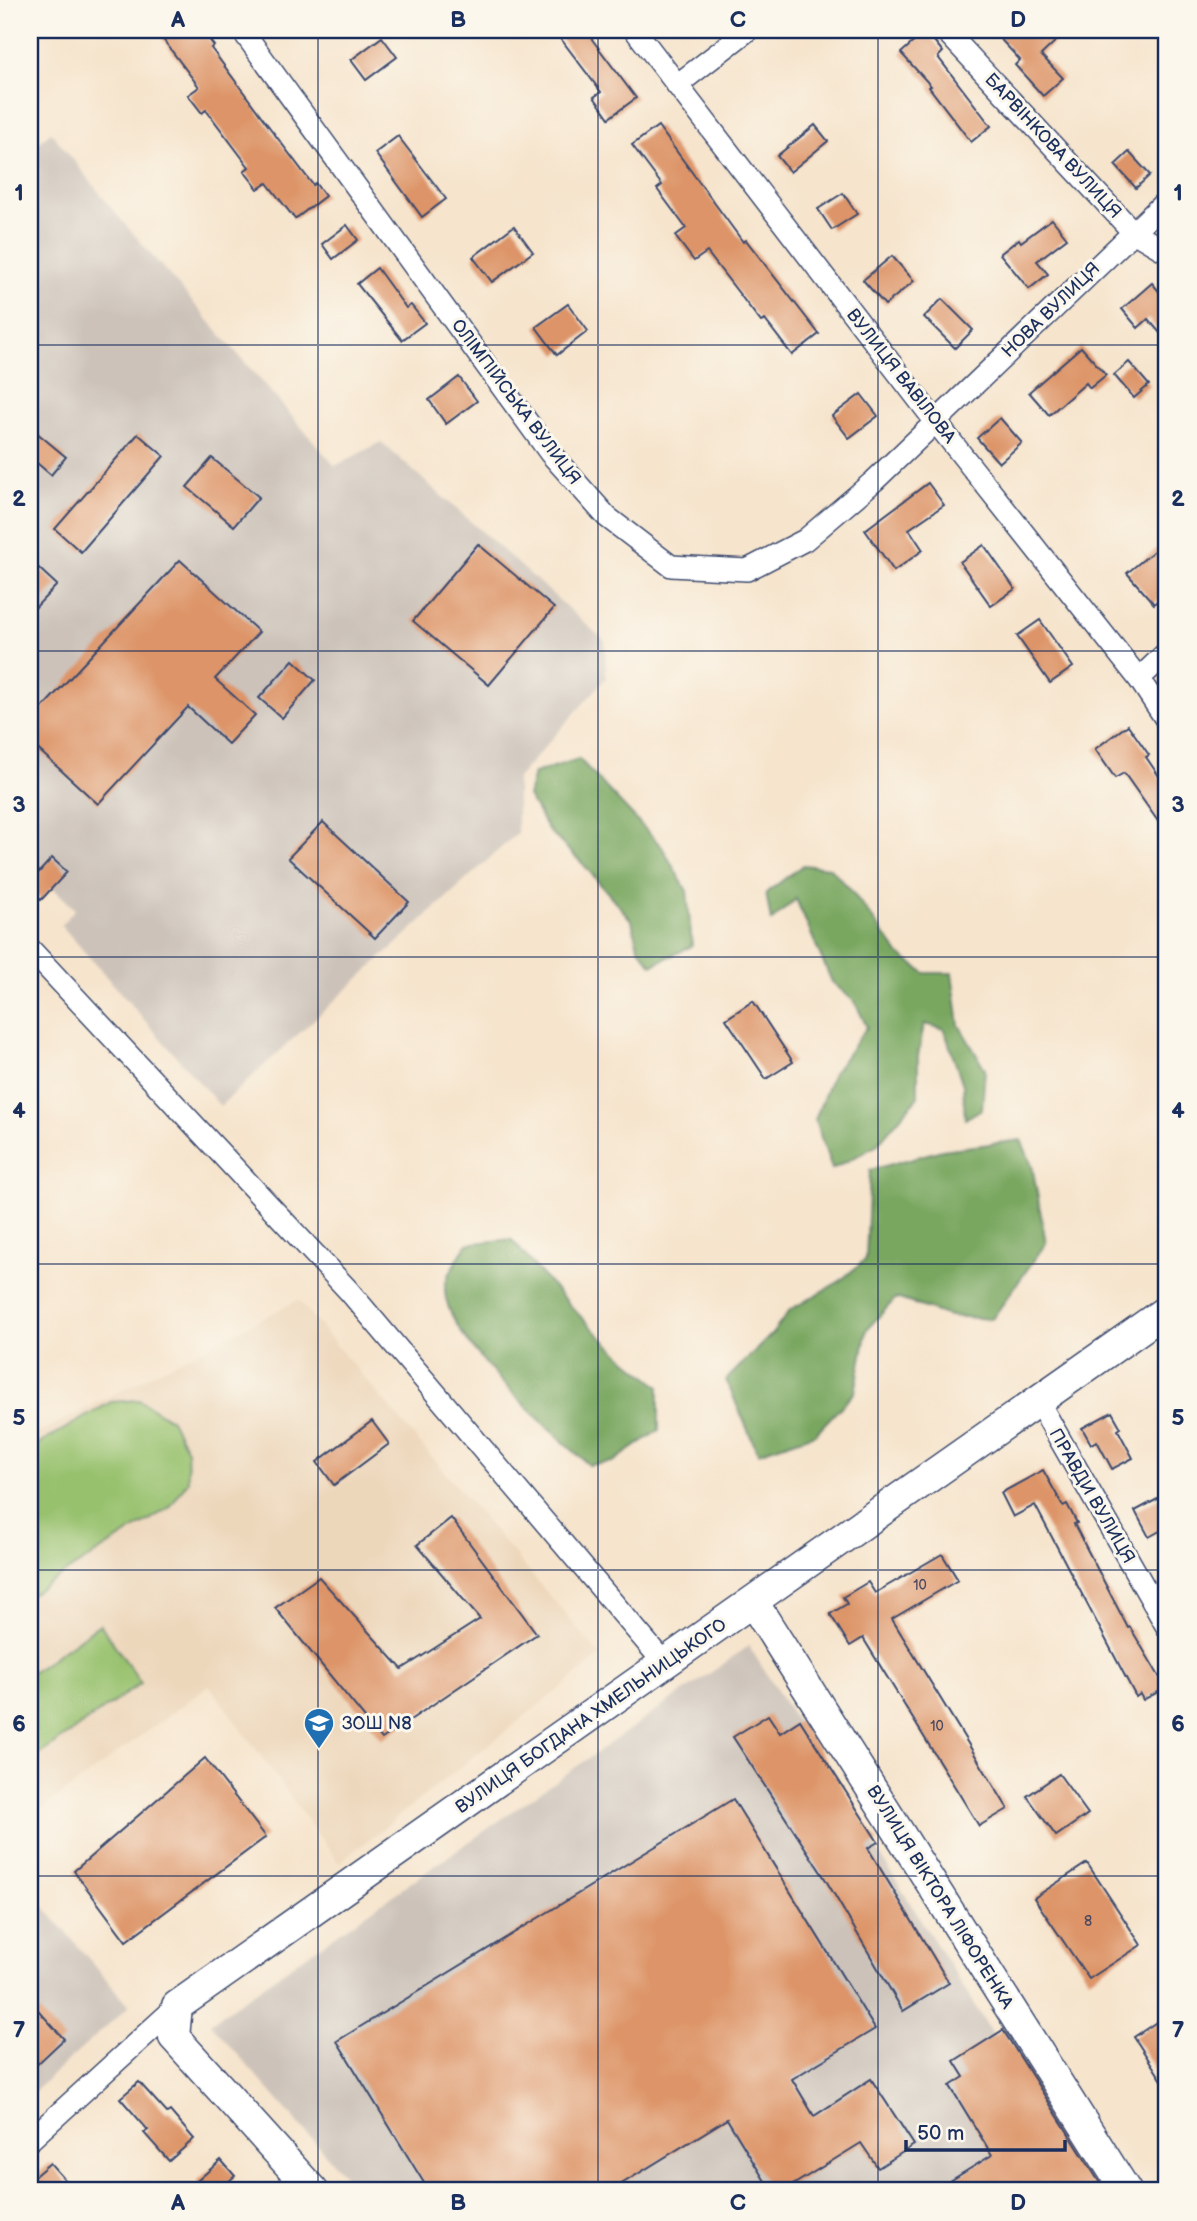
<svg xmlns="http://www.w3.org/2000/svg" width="1197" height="2221" viewBox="0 0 1197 2221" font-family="'Balsamiq Sans',sans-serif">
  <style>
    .built { fill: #edd7bb }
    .industrial { fill: #ccc2b9 }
    .green { fill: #97c16d; stroke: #597866; stroke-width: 2 }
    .forest { fill: #79a760; stroke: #4a6b5f; stroke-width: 2 }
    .building { fill: #dd9467 }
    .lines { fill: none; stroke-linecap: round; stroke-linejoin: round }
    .street-casing { stroke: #3c4a6e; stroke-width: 24 }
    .secondary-casing { stroke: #3c4a6e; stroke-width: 33 }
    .street { stroke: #fff; stroke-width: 21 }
    .secondary { stroke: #fff; stroke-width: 30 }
    .grid { fill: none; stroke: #1b2f5e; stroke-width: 2; stroke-opacity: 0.55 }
    .labels { text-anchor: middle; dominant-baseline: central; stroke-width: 6; stroke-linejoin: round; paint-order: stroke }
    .number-label { font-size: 14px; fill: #4c4860 }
    .street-label { font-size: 18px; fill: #1b2f5e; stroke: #fbf7ec }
    .poi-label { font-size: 18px; fill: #1b2f5e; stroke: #fbf7ec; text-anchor: start }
    .neatline { fill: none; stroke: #1b2f5e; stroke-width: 2.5 }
    .grid-label { font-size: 23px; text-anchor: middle; font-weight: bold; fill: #1b2f5e }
  </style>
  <rect width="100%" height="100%" fill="#fbf7ec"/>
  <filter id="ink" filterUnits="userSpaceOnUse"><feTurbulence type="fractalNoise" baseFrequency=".0143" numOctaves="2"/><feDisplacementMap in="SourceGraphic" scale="14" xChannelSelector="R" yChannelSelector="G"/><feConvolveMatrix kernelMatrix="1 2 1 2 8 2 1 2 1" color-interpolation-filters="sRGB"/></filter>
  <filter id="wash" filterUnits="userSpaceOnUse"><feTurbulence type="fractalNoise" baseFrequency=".00686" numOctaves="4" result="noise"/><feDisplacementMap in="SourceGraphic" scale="28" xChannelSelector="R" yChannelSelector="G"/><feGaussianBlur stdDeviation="1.57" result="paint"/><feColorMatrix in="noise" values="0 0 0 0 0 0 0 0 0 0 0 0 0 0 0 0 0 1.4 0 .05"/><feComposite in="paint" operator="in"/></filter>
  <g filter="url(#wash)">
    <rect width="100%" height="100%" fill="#f6e4cc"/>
    <!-- built -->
    <polygon class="built" points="298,1300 601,1656 339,1863 209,1685 30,1818 30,1437"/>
    <!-- industrial -->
    <g class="industrial">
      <polygon points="51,132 117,215 335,466 381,442 605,641 606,678 517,778 517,833 220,1106 61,925 75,909 53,888 41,900 30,889 30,150"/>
      <polygon points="749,1646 1091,2191 358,2191 210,2023"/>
      <polygon points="30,1890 129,2006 30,2095"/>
    </g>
    <!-- green -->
    <g class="green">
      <polygon points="139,1400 171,1420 187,1450 188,1481 170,1507 30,1595 30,1449 111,1402"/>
      <polygon points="100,1624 141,1683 34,1758 30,1752 30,1674"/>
    </g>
    <!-- forest -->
    <g class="forest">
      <polygon points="579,759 662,847 687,891 692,946 652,965 638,947 632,921 584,865 549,831 528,796 534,773"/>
      <polygon points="803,865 830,868 849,888 900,955 925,973 952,973 959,1025 985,1069 982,1109 965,1119 963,1085 944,1029 924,1024 918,1056 918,1097 876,1146 832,1169 815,1120 832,1075 867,1027 855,1002 832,982 796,899 771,921 766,893"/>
      <polygon points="1021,1140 1032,1165 1046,1243 992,1319 949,1316 896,1298 867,1329 855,1392 815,1434 758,1453 726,1380 772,1334 790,1310 840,1281 866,1259 870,1170 942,1150"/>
      <path d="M 511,1239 C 556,1292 603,1344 659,1386 L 659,1430 L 613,1462 L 589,1465 C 553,1432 441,1336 445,1287 C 446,1276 461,1254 467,1244 Z"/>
    </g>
    <g id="blocks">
      <!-- building -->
      <g class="building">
        <polygon points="156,30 202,30 214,46 211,48 270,128 313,185 315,183 325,196 295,219 267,183 258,189 244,171 249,167 206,110 202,113 188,95 199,87"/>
        <polygon points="573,30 585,30 636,98 609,118 594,97 601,92 561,39"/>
        <polygon points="992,30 1051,30 1059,38 1041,55 1063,78 1043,96 1015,65 1020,60"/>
        <polygon points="926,31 943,52 938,57 991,126 971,142 929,87 931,86 901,53"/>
        <polygon points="382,37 397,57 366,80 351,60"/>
        <polygon points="815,125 828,141 790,172 777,156"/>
        <polygon points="658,126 743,242 746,240 819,334 792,355 765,320 761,322 707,252 694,261 675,236 686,228 657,189 662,185 632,145"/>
        <polygon points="398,136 446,199 422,217 375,153"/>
        <polygon points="1129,152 1150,175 1136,188 1115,165"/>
        <polygon points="843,193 857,214 832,230 818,209"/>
        <polygon points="1052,219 1067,238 1037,261 1048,274 1029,289 1000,254 1019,239 1021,242"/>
        <polygon points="347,225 358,240 333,259 322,244"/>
        <polygon points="514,226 533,252 492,282 473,257"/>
        <polygon points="892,256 914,281 885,305 863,280"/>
        <polygon points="377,268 406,308 411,305 425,323 402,340 357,284"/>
        <polygon points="1152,283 1167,301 1167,341 1148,319 1138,328 1122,309"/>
        <polygon points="942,299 973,330 955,348 924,317"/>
        <polygon points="568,304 588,331 557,355 536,327"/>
        <polygon points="1081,347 1106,375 1090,388 1086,383 1049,415 1029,392"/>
        <polygon points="1129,362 1149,385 1134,398 1114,375"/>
        <polygon points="459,377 477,401 446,424 429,400"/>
        <polygon points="861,394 878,416 849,438 832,416"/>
        <polygon points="1000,418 1022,443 999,463 977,438"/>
        <polygon points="30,427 66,457 51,475 30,457"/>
        <polygon points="138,434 164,456 81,552 55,529"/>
        <polygon points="212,458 259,497 234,526 187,487"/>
        <polygon points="928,483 944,505 909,529 923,550 894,571 865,530"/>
        <polygon points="1167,540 1167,592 1154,604 1127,573"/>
        <polygon points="478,544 554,608 489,685 413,621"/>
        <polygon points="984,545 1015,589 991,606 960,562"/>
        <polygon points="30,560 57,585 30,613"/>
        <polygon points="180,560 259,632 215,679 255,715 228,744 188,707 98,804 30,742 30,721"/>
        <polygon points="1040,620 1073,667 1050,683 1017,636"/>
        <polygon points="293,660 315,680 282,718 259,698"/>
        <polygon points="1128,725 1149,755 1146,757 1167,788 1167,834 1124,773 1115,778 1095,749"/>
        <polygon points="323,822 409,902 375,938 288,858"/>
        <polygon points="52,858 67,872 41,900 30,889 30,882"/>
        <polygon points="753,1001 793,1062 766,1079 726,1019"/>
        <polygon points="1112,1412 1121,1428 1118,1430 1133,1458 1112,1469 1097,1441 1091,1444 1082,1428"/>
        <polygon points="372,1421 389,1444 334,1485 317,1462"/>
        <polygon points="1043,1470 1063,1506 1067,1504 1077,1523 1074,1524 1128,1628 1130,1627 1166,1688 1143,1700 1140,1694 1136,1697 1035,1505 1013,1517 1001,1493"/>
        <polygon points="1167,1494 1167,1527 1149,1537 1135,1511"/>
        <polygon points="451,1518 537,1634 382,1739 275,1608 319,1577 402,1669 480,1619 417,1545"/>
        <polygon points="942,1554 958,1580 892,1619 1008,1809 979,1826 863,1638 850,1646 830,1614 847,1604 843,1597 868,1582 875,1593"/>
        <polygon points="768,1715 780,1733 800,1720 878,1842 868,1848 949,1983 903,2011 824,1877 733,1737"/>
        <polygon points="205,1758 266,1837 126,1941 74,1871"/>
        <polygon points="1059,1774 1088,1814 1056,1836 1027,1796"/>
        <polygon points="733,1799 875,2029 792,2079 814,2116 871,2079 914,2145 878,2168 861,2143 783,2191 771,2191 727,2119 610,2191 429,2191 337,2041"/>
        <polygon points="1087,1863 1141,1945 1089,1979 1034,1898"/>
        <polygon points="30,2001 64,2039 30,2071"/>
        <polygon points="1167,2015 1167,2088 1134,2037"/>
        <polygon points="1003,2030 1105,2191 934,2191 992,2155 950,2086 964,2077 954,2061"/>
        <polygon points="139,2082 167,2113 170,2111 194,2139 169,2161 144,2133 148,2130 120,2098"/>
        <polygon points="221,2160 235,2176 217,2191 207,2191 197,2181"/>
        <polygon points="50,2163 67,2182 56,2191 30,2191 30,2180"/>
      </g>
    </g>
  </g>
  <g filter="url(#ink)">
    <use href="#blocks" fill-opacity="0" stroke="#3c4a6e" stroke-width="2"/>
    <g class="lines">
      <!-- street casing -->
      <g class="street-casing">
        <g id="street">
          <polyline points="242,30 550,453 607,517 671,566 747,570 805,540 874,481 1167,200"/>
          <polyline points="635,30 935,421 1139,679 1167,721"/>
          <polyline points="945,30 1133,232 1167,252"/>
          <polyline points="677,85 748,30"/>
          <polyline points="1139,679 1167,652"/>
          <polyline points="30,949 349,1291 665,1664"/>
          <polyline points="1038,1401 1167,1627"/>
          <polyline points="30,2140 177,2006"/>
        </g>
      </g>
      <!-- secondary casing -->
      <g class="secondary-casing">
        <g id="secondary">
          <polyline points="753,1602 1126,2191"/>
          <polyline points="313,2191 174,2037 177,2006 1167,1310"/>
        </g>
      </g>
      <!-- street -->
      <use href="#street" class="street"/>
      <!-- secondary -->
      <use href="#secondary" class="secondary"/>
    </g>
  </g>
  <!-- grid -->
  <path class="grid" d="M 318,30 L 318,2191M 598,30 L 598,2191M 878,30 L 878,2191M 30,345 L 1167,345M 30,651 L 1167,651M 30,957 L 1167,957M 30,1264 L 1167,1264M 30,1570 L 1167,1570M 30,1876 L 1167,1876"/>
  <!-- icons -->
  <defs>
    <g id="school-pin" transform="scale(1.575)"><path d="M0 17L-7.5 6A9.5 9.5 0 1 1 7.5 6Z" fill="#1f6fb2" stroke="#fbf7ec"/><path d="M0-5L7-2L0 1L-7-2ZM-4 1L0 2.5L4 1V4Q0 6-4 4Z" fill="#fff"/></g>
  </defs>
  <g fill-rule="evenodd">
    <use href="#school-pin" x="319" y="1723"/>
  </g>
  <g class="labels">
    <!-- number labels -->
    <g class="number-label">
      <text x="920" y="1585">10</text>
      <text x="937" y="1726">10</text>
      <text x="1088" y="1921">8</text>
    </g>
    <!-- street labels -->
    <g class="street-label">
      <text transform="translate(1053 146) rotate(47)">БАРВІНКОВА ВУЛИЦЯ</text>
      <text transform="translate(1051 310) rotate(-44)">НОВА ВУЛИЦЯ</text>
      <text transform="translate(901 376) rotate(52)">ВУЛИЦЯ ВАВІЛОВА</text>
      <text transform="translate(516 402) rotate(53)">ОЛІМПІЙСЬКА ВУЛИЦЯ</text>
      <text transform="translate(1092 1496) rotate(60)">ПРАВДИ ВУЛИЦЯ</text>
      <text transform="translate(591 1716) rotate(-35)">ВУЛИЦЯ БОГДАНА ХМЕЛЬНИЦЬКОГО</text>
      <text transform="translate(940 1897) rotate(58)">ВУЛИЦЯ ВІКТОРА ЛІФОРЕНКА</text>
    </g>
    <!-- poi labels -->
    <g class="poi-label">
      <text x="342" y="1723">ЗОШ N8</text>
    </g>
  </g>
  <!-- margin -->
  <rect width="1197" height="2221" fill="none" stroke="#fbf7ec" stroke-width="77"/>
  <!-- scale -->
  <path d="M906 2140v10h159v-10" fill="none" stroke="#1b2f5e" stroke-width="3.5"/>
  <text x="917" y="2140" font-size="21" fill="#1b2f5e" stroke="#fbf7ec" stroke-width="5" paint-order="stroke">50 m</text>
  <rect x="38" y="38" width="1120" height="2144" class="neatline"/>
  <g class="grid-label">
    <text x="178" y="27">A</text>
    <text x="458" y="27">B</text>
    <text x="738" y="27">C</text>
    <text x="1018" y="27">D</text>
    <text x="19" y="200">1</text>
    <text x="1178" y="200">1</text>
    <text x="19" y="506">2</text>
    <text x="1178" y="506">2</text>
    <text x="19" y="812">3</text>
    <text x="1178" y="812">3</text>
    <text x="19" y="1118">4</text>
    <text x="1178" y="1118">4</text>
    <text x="19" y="1425">5</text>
    <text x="1178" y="1425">5</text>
    <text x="19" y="1731">6</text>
    <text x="1178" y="1731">6</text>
    <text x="19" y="2037">7</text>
    <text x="1178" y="2037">7</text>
    <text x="178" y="2210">A</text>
    <text x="458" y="2210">B</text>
    <text x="738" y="2210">C</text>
    <text x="1018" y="2210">D</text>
  </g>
</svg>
